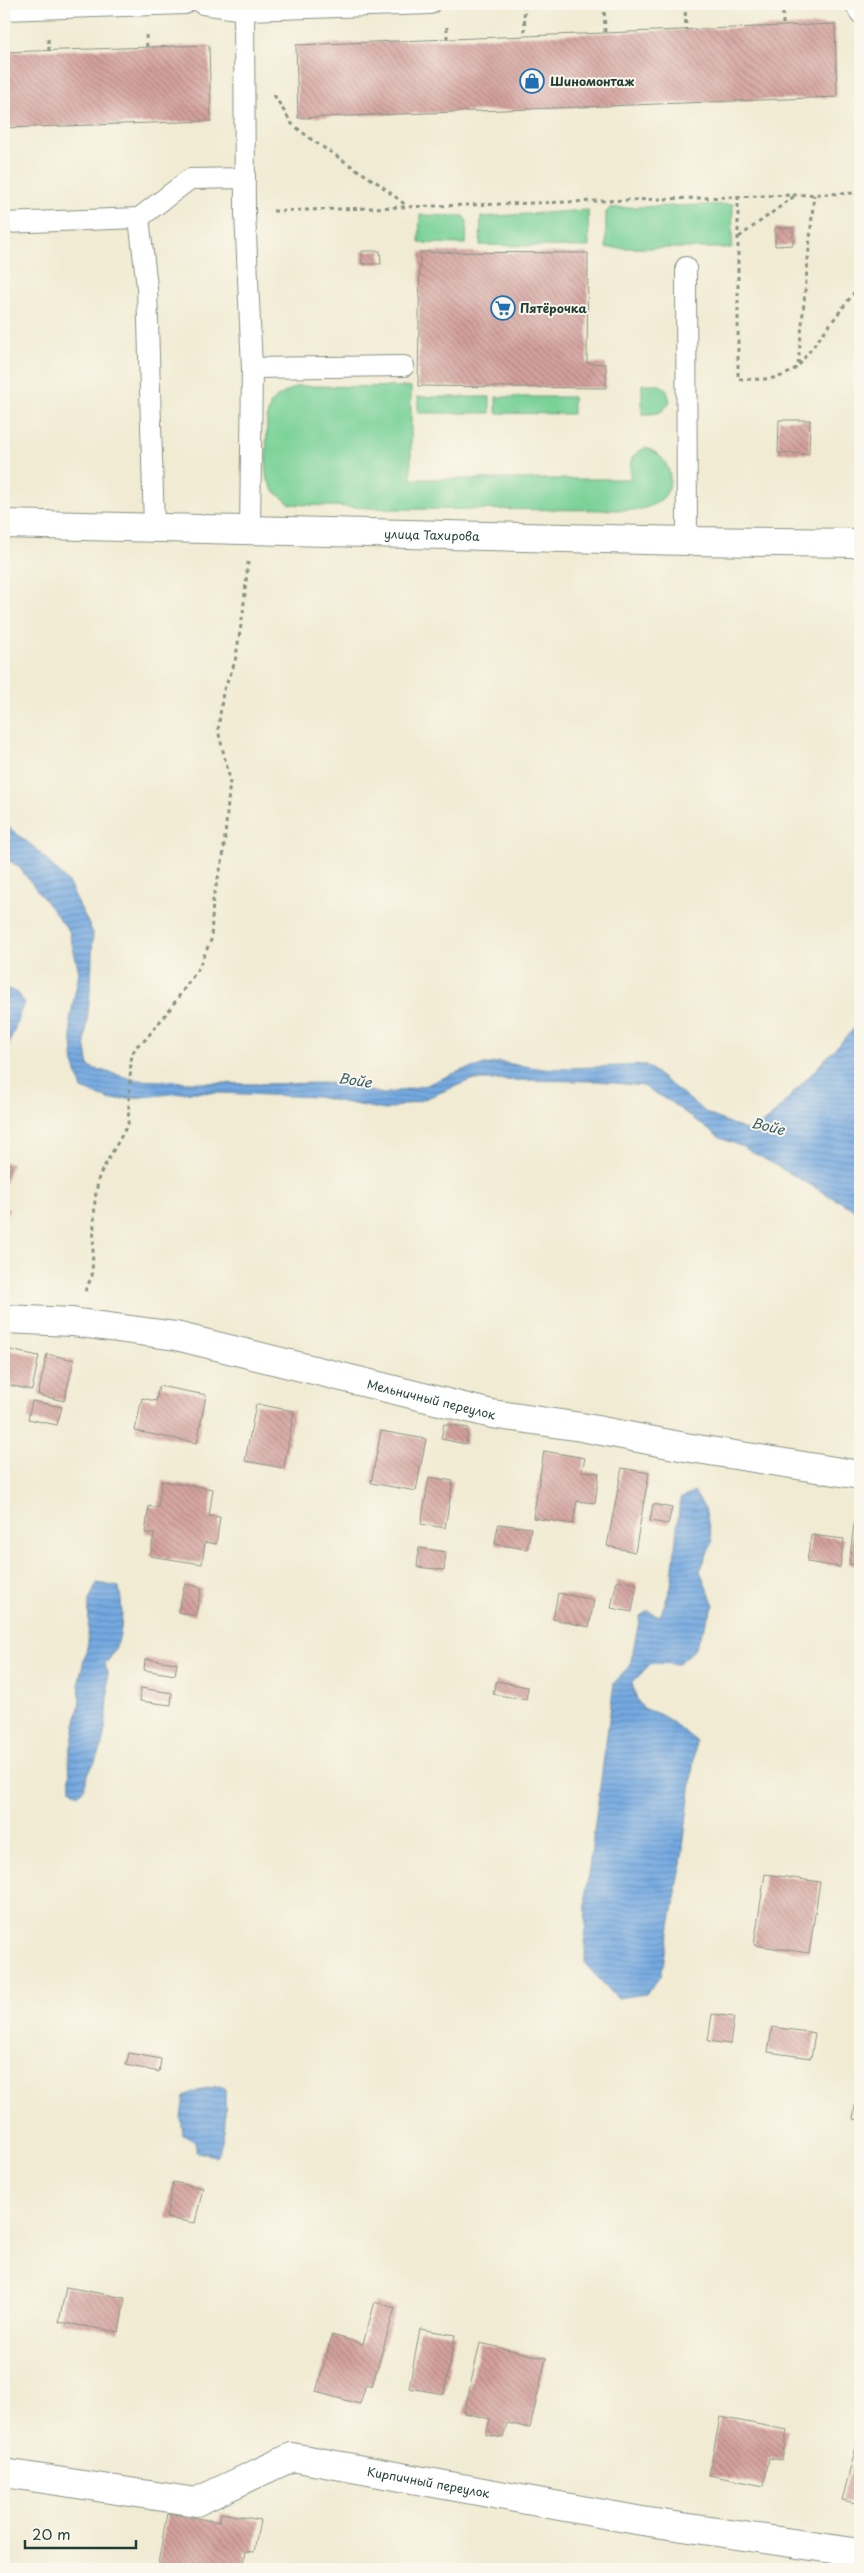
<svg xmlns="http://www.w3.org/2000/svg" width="864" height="2573" viewBox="0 0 864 2573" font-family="'Playpen Sans',sans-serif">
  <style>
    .grass { fill: #79d197; stroke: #4c8766 }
    .water { fill: url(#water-rules); stroke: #4a738a }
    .building { fill: url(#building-back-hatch) }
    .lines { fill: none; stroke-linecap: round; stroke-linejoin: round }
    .lane-casing { stroke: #889484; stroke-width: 22 }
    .street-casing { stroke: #889484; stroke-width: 30 }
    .secondary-casing { stroke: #889484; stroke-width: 30 }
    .path { stroke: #889484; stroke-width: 3; stroke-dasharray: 4 4; stroke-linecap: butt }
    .lane { stroke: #fff; stroke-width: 20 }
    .street { stroke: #fff; stroke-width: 28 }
    .secondary { stroke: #fff; stroke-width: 28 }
    .labels { text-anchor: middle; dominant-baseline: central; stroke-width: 4; stroke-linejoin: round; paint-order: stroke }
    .poi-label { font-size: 12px; font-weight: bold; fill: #1f3d34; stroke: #fbf7ec; text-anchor: start }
    .street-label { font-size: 12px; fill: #1f3d34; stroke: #fbf7ec }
    .water-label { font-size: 14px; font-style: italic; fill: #395d68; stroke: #fbf7ec }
  </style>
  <defs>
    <pattern id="water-rules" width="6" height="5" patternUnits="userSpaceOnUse" patternTransform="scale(1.25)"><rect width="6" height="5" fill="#74a9e1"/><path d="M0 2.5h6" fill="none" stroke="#5f8bb7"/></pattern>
    <pattern id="building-back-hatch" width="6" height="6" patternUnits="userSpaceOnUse" patternTransform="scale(1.25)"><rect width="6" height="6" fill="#d4a09d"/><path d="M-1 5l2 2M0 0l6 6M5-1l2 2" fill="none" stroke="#ab8481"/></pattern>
  </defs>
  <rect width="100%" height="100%" fill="#fbf7ec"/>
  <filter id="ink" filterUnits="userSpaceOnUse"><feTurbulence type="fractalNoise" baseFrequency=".02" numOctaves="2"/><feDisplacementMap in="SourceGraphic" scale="10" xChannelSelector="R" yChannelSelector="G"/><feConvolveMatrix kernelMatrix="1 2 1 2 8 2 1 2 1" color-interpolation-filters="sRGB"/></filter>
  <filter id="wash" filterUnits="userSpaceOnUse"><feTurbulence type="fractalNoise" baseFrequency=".0096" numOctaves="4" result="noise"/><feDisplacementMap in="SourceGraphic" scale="20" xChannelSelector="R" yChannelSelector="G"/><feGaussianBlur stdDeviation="1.12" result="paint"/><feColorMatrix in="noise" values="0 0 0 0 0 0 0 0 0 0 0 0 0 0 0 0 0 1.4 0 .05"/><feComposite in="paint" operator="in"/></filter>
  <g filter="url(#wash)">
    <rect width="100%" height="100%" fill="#f1ebd3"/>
    <!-- grass -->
    <g class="grass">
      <polygon points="733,204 732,248 606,248 606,212 610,208"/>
      <polygon points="588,210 589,247 480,245 481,217"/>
      <polygon points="420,215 463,216 467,221 466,244 419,243"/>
      <path d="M 642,384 L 657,384 L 666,388 L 670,401 C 663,414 657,414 642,414 Z"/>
      <path d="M 297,386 L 411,387 L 411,479 L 630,479 C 631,463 628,455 645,448 C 664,452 677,475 666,494 C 660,503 649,507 639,510 L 390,509 L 290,504 L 273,490 L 266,476 L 267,417 L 270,405 L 277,397 Z"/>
      <rect x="418" y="397" width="72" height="16"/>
      <polygon points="496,397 573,397 573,414 496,413"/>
    </g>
    <!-- water -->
    <g class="water">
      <polygon points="4,824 35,848 68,882 93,933 91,982 85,1042 89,1067 136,1080 249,1084 330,1083 384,1094 426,1085 462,1070 499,1062 543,1069 646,1065 708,1114 748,1131 768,1120 860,1022 860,1213 743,1147 720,1138 669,1101 643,1086 598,1081 471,1080 422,1100 385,1110 317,1097 192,1092 111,1100 82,1089 74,1066 70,1020 79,972 69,931 18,866 4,858"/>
      <polygon points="5,988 18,993 24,1002 4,1059"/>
      <path d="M 694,1492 L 705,1508 L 712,1542 L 700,1571 L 714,1605 L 694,1650 L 678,1664 L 651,1663 L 632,1683 C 641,1717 644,1704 668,1719 C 678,1726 687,1734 696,1741 L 680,1872 L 661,1976 L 646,1994 L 617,1998 L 585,1964 L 586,1890 L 614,1683 L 630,1666 L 640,1616 L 648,1611 L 660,1616 L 671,1587 L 680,1499 Z"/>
      <path d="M 97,1583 L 119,1587 C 124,1613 124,1645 105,1664 C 112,1681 106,1734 100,1752 C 98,1759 92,1765 89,1772 C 85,1782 86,1788 78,1795 L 70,1789 L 69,1757 L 80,1701 L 79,1681 L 88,1643 L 89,1600 Z"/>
      <path d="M 219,2086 L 225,2088 C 225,2113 228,2134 216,2156 L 197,2152 L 195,2142 L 183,2135 L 181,2118 L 184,2096 L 197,2090 Z"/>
    </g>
    <g id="blocks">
      <!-- building -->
      <g class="building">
        <polygon points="835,24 837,97 298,118 296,45"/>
        <polygon points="209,45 211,121 4,128 4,52"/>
        <polygon points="775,228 793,228 793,245 775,246"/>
        <polygon points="362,251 380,251 381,264 362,264"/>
        <polygon points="420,252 588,253 587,363 606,364 606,388 418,386"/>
        <polygon points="779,420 810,420 809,454 778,453"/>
        <polygon points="4,1161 12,1165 4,1185"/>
        <polygon points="4,1207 9,1209 4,1224"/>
        <polygon points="10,1350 39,1356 32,1390 4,1384"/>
        <polygon points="47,1354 74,1360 64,1401 38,1395"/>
        <polygon points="159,1386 206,1395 197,1443 135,1431 142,1398 156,1401"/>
        <polygon points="32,1401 62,1407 57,1425 28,1419"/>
        <polygon points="256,1404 294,1411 284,1468 245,1461"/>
        <polygon points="444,1424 468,1428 466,1444 441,1439"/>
        <polygon points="381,1431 426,1439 416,1491 371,1483"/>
        <polygon points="544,1451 585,1458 582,1471 599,1473 595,1503 577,1501 573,1524 533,1518"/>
        <polygon points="622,1468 649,1473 635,1552 607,1546"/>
        <polygon points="429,1477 453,1481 445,1528 421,1524"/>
        <polygon points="162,1481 213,1489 209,1516 220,1517 216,1544 205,1542 202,1564 150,1556 154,1534 145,1533 149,1506 158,1508"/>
        <polygon points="653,1504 672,1508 668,1524 650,1521"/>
        <polygon points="498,1524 531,1528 527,1549 495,1544"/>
        <polygon points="854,1524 860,1525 860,1566 849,1564"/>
        <polygon points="811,1535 844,1539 840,1567 807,1562"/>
        <polygon points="419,1548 446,1552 444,1570 417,1567"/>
        <polygon points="617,1580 637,1584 632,1612 611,1608"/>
        <polygon points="185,1584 202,1588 195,1616 178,1612"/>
        <polygon points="558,1593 594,1600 589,1627 553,1619"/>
        <polygon points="145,1659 177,1663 175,1675 144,1670"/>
        <polygon points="496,1681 528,1687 526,1700 493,1694"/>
        <polygon points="141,1688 172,1693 171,1705 140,1701"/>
        <polygon points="765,1874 820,1882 809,1953 754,1945"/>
        <polygon points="712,2014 734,2017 730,2044 708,2041"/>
        <polygon points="772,2027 815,2033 811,2058 768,2052"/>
        <polygon points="129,2053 161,2059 159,2072 126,2065"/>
        <polygon points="858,2087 860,2087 860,2120 853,2119"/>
        <polygon points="173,2182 203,2188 195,2223 166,2218"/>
        <polygon points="66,2287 125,2298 119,2332 59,2322"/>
        <polygon points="375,2302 395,2308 372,2386 366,2384 360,2404 316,2392 332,2335 363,2344"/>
        <polygon points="420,2329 455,2335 444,2394 409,2388"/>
        <polygon points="480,2343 546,2358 530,2428 507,2423 503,2438 486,2435 490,2419 464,2413"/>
        <polygon points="720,2417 787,2430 782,2460 769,2458 764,2486 709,2475"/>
        <polygon points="856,2447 860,2448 860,2504 842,2500"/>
        <polygon points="167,2513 219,2522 221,2513 260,2520 254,2552 246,2551 243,2569 157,2569"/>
      </g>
    </g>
  </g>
  <g filter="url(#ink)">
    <use href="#blocks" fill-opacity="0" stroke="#889484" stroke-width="1"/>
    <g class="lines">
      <!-- lane casing -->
      <g class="lane-casing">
        <g id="lane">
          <polyline points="203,4 244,10 430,4"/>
          <polyline points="244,4 245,212 252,368 250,530"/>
          <polyline points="855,4 860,13"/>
          <polyline points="4,10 185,4"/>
          <polyline points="139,218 147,287 154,528"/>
          <polyline points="4,223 139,218 190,179 245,178"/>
          <polyline points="686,267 687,541"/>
          <polyline points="252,368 404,366"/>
        </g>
      </g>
      <!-- street casing -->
      <g class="street-casing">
        <g id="street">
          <path id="s1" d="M 4,1319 L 72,1322 L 176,1336 L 492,1414 L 581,1427 L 685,1447 L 860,1475"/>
          <path id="s2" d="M 4,2473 L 196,2502 L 292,2457 L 642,2521 L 860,2553"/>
        </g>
      </g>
      <!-- secondary casing -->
      <g class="secondary-casing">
        <g id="secondary">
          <path id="s3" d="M 4,524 L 687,541 L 860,543"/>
        </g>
      </g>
      <!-- path -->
      <g class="path">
        <polyline points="524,4 525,36"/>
        <polyline points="604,4 605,33"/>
        <polyline points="685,4 686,30"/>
        <polyline points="783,4 783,26"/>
        <polyline points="447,27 447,39"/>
        <polyline points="146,35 147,47"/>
        <polyline points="48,39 49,50"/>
        <polyline points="274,95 292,124 312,140 379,184 407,206"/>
        <path d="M 738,196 L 738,379 C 760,379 781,382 798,366 L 814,195"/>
        <polyline points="273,211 860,193"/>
        <polyline points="739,237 796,195"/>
        <polyline points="799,365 860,285"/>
        <polyline points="85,1291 92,1276 95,1199 99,1176 128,1124 131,1060 135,1047 145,1040 170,1009 198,969 211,940 213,898 223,858 230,780 218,730 223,692 235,662 243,613 248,562"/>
      </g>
      <!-- lane -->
      <use href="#lane" class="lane"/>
      <!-- street -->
      <use href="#street" class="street"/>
      <!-- secondary -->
      <use href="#secondary" class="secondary"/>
    </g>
  </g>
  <!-- icons -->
  <defs>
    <g id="shop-ring" transform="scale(1.25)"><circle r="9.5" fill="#fbf7ec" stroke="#1f6fb2" stroke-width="1.5"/><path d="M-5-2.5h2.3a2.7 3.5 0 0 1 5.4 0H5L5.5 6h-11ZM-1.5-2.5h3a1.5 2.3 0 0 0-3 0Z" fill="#1f6fb2"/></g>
    <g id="supermarket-ring" transform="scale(1.25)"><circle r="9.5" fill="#fbf7ec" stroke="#1f6fb2" stroke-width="1.5"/><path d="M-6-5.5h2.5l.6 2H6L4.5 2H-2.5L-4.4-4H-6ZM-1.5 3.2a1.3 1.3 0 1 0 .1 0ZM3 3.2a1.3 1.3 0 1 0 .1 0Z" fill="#1f6fb2"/></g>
  </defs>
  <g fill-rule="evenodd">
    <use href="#shop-ring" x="532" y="81"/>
    <use href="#supermarket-ring" x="503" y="308"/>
  </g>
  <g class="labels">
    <!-- poi labels -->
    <g class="poi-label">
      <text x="550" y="81">Шиномонтаж</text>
      <text x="520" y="308">Пятёрочка</text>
    </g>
    <!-- street labels -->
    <g class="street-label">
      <text stroke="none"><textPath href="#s3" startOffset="428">улица Тахирова</textPath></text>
      <text stroke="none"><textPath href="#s1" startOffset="436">Мельничный переулок</textPath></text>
      <text stroke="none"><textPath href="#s2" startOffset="439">Кирпичный переулок</textPath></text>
    </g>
    <!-- water labels -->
    <g class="water-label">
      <text transform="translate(355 1080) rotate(8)">Войе</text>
      <text transform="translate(768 1126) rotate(13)">Войе</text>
    </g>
  </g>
  <!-- margin -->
  <rect width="864" height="2573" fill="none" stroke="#fbf7ec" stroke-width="20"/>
  <!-- scale -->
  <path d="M25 2540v8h111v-8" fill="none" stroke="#1f3d34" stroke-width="2.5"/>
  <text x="32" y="2540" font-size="15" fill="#1f3d34" stroke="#fbf7ec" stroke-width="4" paint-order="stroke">20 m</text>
</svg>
